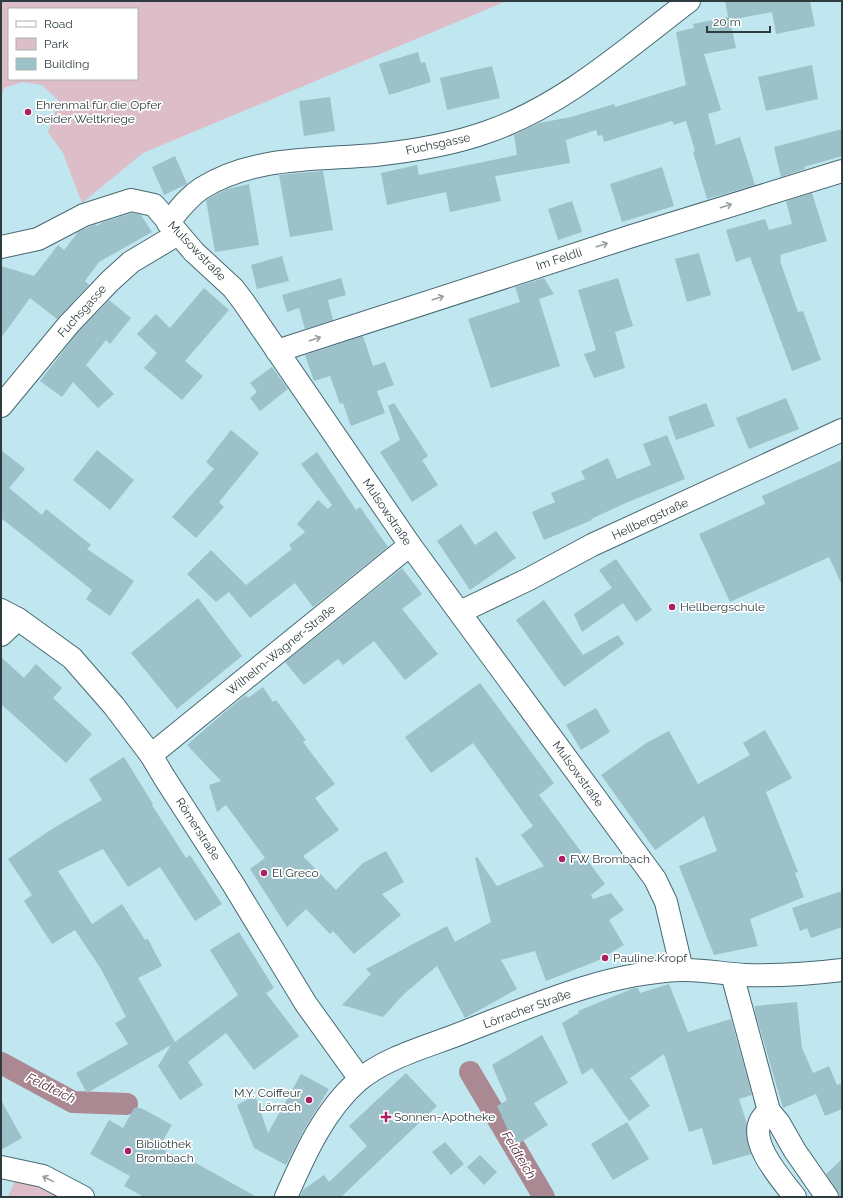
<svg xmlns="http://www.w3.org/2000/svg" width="843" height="1198" viewBox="0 0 843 1198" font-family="Raleway,sans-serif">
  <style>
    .green { fill: #ddbdc7; fill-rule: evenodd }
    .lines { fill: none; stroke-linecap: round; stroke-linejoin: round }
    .canal { stroke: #aa8993; stroke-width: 22 }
    .building { fill: #9cc1c9 }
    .minor-casing { stroke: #476971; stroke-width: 24 }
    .major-casing { stroke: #476971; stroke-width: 24 }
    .minor { stroke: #fff; stroke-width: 22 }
    .major { stroke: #fff; stroke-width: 22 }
    .oneway { stroke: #969e9f }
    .poi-dot { fill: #ab2061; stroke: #fff; stroke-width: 1.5 }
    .labels { text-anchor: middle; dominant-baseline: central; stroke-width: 3.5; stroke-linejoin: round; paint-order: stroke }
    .poi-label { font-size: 12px; fill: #2d3c3f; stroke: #fff; text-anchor: start }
    .street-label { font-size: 12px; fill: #2d3c3f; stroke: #fff }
    .water-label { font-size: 13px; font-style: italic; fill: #58283a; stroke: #fff }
  </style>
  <rect width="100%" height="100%" fill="#c0e6ef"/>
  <!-- green -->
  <g class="green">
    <path d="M 1,1 L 507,1 L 143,153 L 82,203 L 63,153 L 48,132 L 59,101 L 42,85 L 22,82 L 4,88 L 1,101 ZM 9,9 L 137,9 L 137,79 L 9,79 Z"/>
    <polygon points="17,1176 70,1197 8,1197"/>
  </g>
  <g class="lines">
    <!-- canal -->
    <g class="canal">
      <polyline points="1,1063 73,1102 127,1104"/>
      <polyline points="470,1072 544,1197"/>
    </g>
  </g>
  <!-- building -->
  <g class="building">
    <polygon points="725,1 810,1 815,26 776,34 772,12 730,20 736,48 704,54 721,110 708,114 716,145 740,137 755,185 707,199 693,152 695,151 686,121 674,125 672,121 604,142 602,135 598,136 596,130 566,140 570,163 495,176 501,201 450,212 446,192 387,205 381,173 417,165 419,175 517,155 514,135 539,123 571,117 614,104 615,107 686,85 676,32 694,28 693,24 728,17"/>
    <polygon points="418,52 421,63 425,62 431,82 389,95 379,64"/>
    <polygon points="812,65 818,99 766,111 758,77"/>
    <polygon points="492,66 500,98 447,110 440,78"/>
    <polygon points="330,97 335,131 304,136 299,101"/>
    <polygon points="842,129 842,156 804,167 805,169 781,177 774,147"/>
    <polygon points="175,156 187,184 164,195 152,167"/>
    <polygon points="662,167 674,206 622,222 610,184"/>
    <polygon points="323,171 333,230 290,237 279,175"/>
    <polygon points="249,184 259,245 215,252 206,200 227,189"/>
    <polygon points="812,193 827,241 780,255 781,261 780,261 798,312 803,311 821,360 792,371 750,257 736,262 726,230 765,219 769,230 792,224 786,201"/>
    <polygon points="572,201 582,232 558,240 548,209"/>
    <polygon points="132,213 141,215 152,232 99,262 85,281 89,285 57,319 30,298 1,338 1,266 34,276 58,245 64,250 78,232 89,227 95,224 97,226 103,222"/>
    <polygon points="699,253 711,295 687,302 675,259"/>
    <polygon points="282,256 289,281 257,289 251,265"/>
    <polygon points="341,278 346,295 328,300 333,320 305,329 299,308 287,312 282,295"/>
    <polygon points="544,278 554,294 539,299 560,366 491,388 468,319 520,302 515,287"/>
    <polygon points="618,278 633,326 615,332 625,368 594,378 584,354 596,350 578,290"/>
    <polygon points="204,288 229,310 185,361 203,376 182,400 144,368 157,353 137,334 156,314 170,328"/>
    <polygon points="109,300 131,318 110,344 106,340 86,365 114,394 98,408 73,382 62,397 40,381 78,332"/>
    <polygon points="363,336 373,366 385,362 394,385 377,391 385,413 351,426 343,403 340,404 330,376 314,381 305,355"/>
    <polygon points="272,367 288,389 260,411 250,398 257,392 250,383"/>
    <polygon points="786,398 799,429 749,449 736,418"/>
    <polygon points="394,403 428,456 422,460 438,485 412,502 380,452 400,440 388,406"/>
    <polygon points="706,403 715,426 676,440 668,417"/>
    <polygon points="231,430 259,453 219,502 224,507 196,538 172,517 214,469 206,462"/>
    <polygon points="667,435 685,479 628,502 591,519 592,520 544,540 532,512 555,502 551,493 585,479 581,471 608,458 617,479 651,465 643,444"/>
    <polygon points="1,450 25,469 9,488 42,515 46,509 91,545 87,549 134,581 110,616 86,599 92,590 1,518"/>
    <polygon points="97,450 134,480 110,510 73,480"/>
    <polygon points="317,452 356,510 360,507 388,547 313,607 295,583 250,618 229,592 216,602 187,574 211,550 246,585 292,549 289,545 305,532 297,524 318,500 328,509 332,505 301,464"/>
    <polygon points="842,460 842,585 829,557 730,602 699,534 765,504 762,496"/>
    <polygon points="461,524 475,545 496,531 516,558 470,590 437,541"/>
    <polygon points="616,559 652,610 636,622 623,603 582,632 574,614 612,588 599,570"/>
    <polygon points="402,568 422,594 402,609 438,654 405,680 374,641 343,665 338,659 304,685 285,662"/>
    <polygon points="198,598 242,656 177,709 131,653"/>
    <polygon points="544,600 583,655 618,635 624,644 564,687 516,620"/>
    <polygon points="1,657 24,678 36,664 62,688 53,698 92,734 66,763 1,704"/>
    <polygon points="480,683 554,783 539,795 605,884 591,895 593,899 611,893 624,910 609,920 624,945 597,961 546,981 535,951 501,960 517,989 465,1018 437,966 404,994 383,1017 342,1005 371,974 366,969 447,926 455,942 491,922 475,858 477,857 497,886 544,866 521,835 533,826 473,743 431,773 405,737"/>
    <polygon points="263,687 273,702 276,700 306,740 303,742 335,784 315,798 339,830 303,856 336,890 363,863 386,851 404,882 382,894 401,915 354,954 333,931 330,934 306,909 287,927 250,869 265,858 226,805 217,812 209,785 221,781 187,745 226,711 246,695 248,698"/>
    <polygon points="596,708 610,732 581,750 566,725"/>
    <polygon points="765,730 792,778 766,792 798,872 795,873 804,897 750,919 758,946 714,955 679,866 717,851 704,816 655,850 601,775 648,742 669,731 698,784 750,755 743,743"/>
    <polygon points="124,757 153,804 152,805 186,858 190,855 222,904 195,921 160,867 128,887 103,849 58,871 92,924 122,904 145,940 148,939 162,966 138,978 175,1042 238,995 210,950 239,932 274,988 266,993 299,1036 254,1070 226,1033 188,1062 203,1085 180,1100 158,1066 171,1045 87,1093 76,1073 128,1044 115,1023 126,1017 101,969 75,930 52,944 24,901 32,895 8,859 52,829 102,800 89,779"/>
    <polygon points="842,891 842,927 811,938 807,928 800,931 792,908"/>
    <polygon points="669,984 688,1032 731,1019 752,1095 739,1099 747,1124 747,1140 751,1154 713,1165 702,1128 689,1132 664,1054 630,1078 650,1106 629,1121 592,1068 582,1075 562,1023 579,1013 578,1011 634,988 638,988 640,993"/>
    <polygon points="797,1002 802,1048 813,1073 829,1066 837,1085 842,1083 842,1109 825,1116 816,1094 783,1108 755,1012 755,1006"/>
    <polygon points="542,1035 568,1083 534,1103 548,1125 515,1146 497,1106 507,1100 492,1065"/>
    <polygon points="406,1073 437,1106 341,1197 300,1197 303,1190 324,1175 329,1182 367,1146 349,1126"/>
    <polygon points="301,1074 329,1089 305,1128 286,1165 254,1148 237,1105 255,1095 268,1133"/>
    <polygon points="1,1100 22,1138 1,1150"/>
    <polygon points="134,1108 141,1108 172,1125 159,1147 190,1165 192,1161 257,1197 144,1197 124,1186 130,1176 90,1154 109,1120 123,1128"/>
    <polygon points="627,1122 649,1159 613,1180 591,1144"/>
    <polygon points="445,1142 464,1164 451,1175 432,1152"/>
    <polygon points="480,1155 497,1172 484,1185 467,1167"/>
    <polygon points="842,1159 842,1197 840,1197 826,1174"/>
  </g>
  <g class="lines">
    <!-- minor casing -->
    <g class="minor-casing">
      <g id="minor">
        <path d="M 168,223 C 178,211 188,197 202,188 C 254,156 315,160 375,155 C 412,151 451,145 487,132 C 563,106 626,49 689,1"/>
        <polyline points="1,247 38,239 84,215 131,200 154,205 194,252 233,288 243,301 410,545 655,879 666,902 682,970"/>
        <polyline points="277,351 632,236 842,171"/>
        <polyline points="1,406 69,324 110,281 131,262 178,234"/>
        <polyline points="1,610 18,619 72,658 114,706 151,755 164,777 233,884 306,1004 360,1079"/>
        <polyline points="460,612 529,579 592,545 842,430"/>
        <polyline points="1,635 18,619"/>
        <polyline points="151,755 410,545"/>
        <polyline points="732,974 769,1111 779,1123 795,1151 827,1197"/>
        <path d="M 769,1111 C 766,1114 762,1117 761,1120 C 748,1143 782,1180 795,1197"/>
        <polyline points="1,1167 43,1176 83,1197"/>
      </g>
    </g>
    <!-- major casing -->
    <g class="major-casing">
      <path id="major" d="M 286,1197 C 304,1156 324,1110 359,1080 C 387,1057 426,1047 459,1034 C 530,1007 603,973 681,970 C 702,969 724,974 745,975 C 778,976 810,974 842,970"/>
    </g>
    <!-- minor -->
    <use href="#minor" class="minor"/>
    <!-- major -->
    <use href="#major" class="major"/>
  </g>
  <!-- one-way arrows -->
  <defs><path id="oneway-shaft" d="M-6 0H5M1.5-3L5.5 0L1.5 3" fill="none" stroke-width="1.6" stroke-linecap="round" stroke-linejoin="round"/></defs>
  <g class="oneway">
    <use href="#oneway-shaft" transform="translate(726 206) rotate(-18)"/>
    <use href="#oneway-shaft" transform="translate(602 245) rotate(-18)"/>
    <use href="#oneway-shaft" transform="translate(438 298) rotate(-18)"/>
    <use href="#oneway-shaft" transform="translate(315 339) rotate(-18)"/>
    <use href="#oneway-shaft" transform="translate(48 1179) rotate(-154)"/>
  </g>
  <!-- markers -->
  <g class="poi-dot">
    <circle cx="28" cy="112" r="4"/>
    <circle cx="672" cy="607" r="4"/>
    <circle cx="562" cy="859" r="4"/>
    <circle cx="264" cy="873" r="4"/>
    <circle cx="605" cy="958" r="4"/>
    <circle cx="309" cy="1100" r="4"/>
    <path d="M384 1111h4v4h4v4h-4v4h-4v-4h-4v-4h4z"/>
    <circle cx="128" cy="1151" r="4"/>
  </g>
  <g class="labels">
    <!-- poi labels -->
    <g class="poi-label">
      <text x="36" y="105">Ehrenmal für die Opfer<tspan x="36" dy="14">beider Weltkriege</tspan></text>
      <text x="680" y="607">Hellbergschule</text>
      <text x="570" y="859">FW Brombach</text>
      <text x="272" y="873">El Greco</text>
      <text x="613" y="958">Pauline Kropf</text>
      <text x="301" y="1093" text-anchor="end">M.Y. Coiffeur<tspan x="301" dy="14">Lörrach</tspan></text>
      <text x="394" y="1117">Sonnen-Apotheke</text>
      <text x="136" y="1144">Bibliothek<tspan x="136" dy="14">Brombach</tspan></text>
    </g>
    <!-- street labels -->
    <g class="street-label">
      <text transform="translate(438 144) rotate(-12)">Fuchsgasse</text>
      <text transform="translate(197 251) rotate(46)">Mulsowstraße</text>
      <text transform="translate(559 259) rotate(-18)">Im Feldli</text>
      <text transform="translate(82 311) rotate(-48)">Fuchsgasse</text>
      <text transform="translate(387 512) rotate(56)">Mulsowstraße</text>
      <text transform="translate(650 519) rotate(-25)">Hellbergstraße</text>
      <text transform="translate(281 650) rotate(-39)">Wilhelm-Wagner-Straße</text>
      <text transform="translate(578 774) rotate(54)">Mulsowstraße</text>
      <text transform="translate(198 829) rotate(57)">Römerstraße</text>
      <text transform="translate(527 1009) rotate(-20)">Lörracher Straße</text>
    </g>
    <!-- water labels -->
    <g class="water-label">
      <text transform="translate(51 1088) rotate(26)">Feldteich</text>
      <text transform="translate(519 1155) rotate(59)">Feldteich</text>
    </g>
  </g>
  <!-- border -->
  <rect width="843" height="1198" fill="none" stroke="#2d3c3f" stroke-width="4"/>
  <!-- legend -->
  <rect x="8" y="8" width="130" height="72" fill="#ffffff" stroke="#abb1b2"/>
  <rect x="16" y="21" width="20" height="6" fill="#ffffff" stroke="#abb1b2"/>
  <text x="44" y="28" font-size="12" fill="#2d3c3f">Road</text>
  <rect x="16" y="38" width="20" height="12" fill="#ddbdc7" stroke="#abb1b2"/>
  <text x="44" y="48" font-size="12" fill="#2d3c3f">Park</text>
  <rect x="16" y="58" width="20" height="12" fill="#9cc1c9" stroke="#abb1b2"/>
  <text x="44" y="68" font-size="12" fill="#2d3c3f">Building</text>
  <!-- scale -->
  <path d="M707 26v6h63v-6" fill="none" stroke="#2d3c3f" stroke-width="2"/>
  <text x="713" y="26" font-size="12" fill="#2d3c3f" stroke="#ffffff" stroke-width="3" paint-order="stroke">20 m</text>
</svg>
